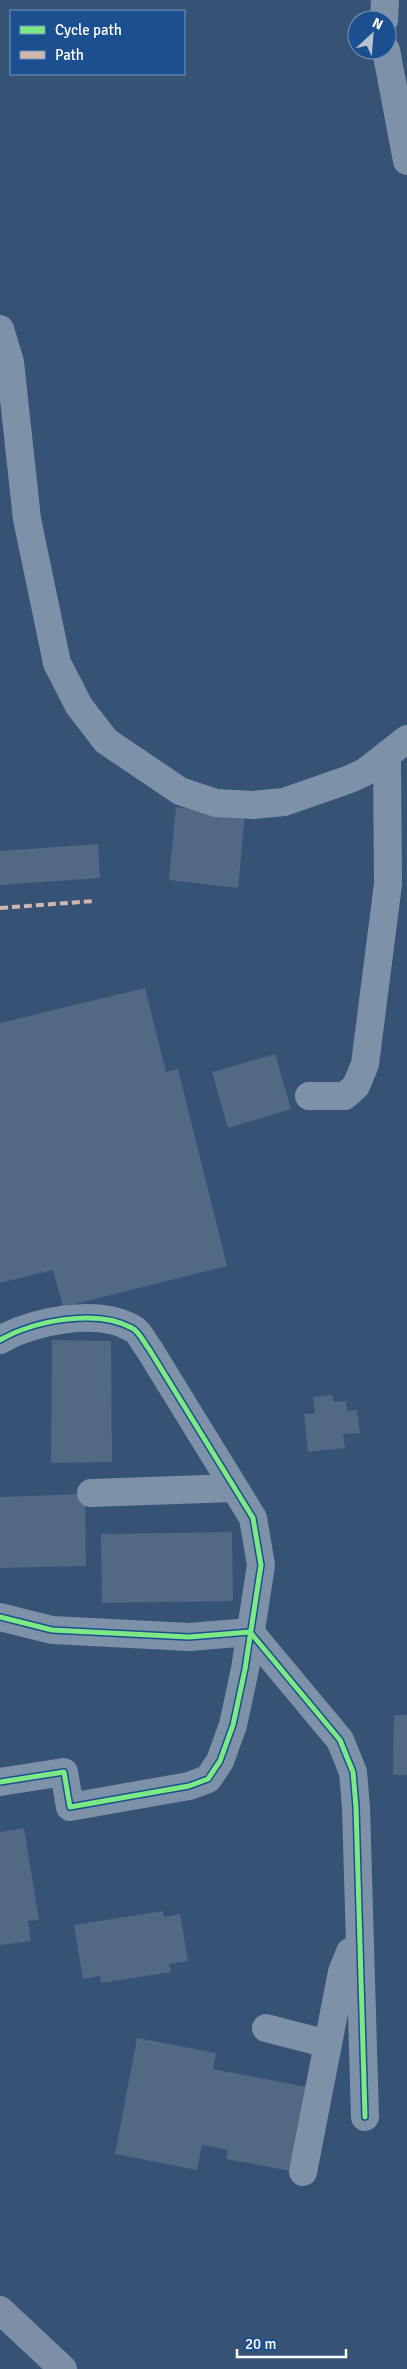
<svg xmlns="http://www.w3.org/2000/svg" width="407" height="2369" viewBox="0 0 407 2369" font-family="Signika,sans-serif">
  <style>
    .building { fill: #526984 }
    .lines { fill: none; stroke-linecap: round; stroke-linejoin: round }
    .minor { stroke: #7d92a8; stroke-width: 28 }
    .major { stroke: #7d8ea7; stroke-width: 28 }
    .quiet { stroke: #d1b7ad; stroke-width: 4; stroke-dasharray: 8 4; stroke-linecap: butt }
    .cycleway-casing { stroke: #1b4f8f; stroke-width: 8 }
    .cycleway { stroke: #7ce984; stroke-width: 5 }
  </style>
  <rect width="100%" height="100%" fill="#365274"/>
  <!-- building -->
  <g class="building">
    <polygon points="176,807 245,814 238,888 169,880"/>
    <polygon points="98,844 100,878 0,885 0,851"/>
    <polygon points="145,988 166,1072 178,1069 227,1266 63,1307 53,1270 0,1283 0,1023"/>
    <polygon points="275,1054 291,1109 228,1128 212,1072"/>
    <polygon points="52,1340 111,1341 112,1462 51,1463"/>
    <polygon points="332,1395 334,1402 346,1401 347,1411 357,1410 360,1433 343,1434 345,1448 308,1452 304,1414 315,1413 313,1397"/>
    <polygon points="85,1494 86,1566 0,1568 0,1497"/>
    <polygon points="232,1532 233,1601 102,1603 101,1534"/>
    <polygon points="394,1715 407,1715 407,1775 393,1775"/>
    <polygon points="24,1828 39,1920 28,1921 31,1941 0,1945 0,1832"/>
    <polygon points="163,1911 164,1917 180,1914 188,1961 169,1964 171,1972 101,1983 100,1976 83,1979 74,1925"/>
    <polygon points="137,2038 216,2053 213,2069 312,2088 296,2172 226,2159 228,2150 202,2145 197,2170 115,2154"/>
  </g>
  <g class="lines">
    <!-- minor -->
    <g class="minor">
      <polyline points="384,20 385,0"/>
      <polyline points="386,50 407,161"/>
      <polyline points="0,329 10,362 27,519 57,663 79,706 106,741 180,791 216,803 253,805 284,802 350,779 365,772 407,739"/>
      <polyline points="309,1096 345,1096 356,1086 365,1064 388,884 387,756"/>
      <path d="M 0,1340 C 33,1321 97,1308 132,1328 C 139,1331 144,1343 149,1349 L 253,1518 L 261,1565 L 245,1669 L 233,1725 L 220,1761 L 208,1779 L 189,1786 L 70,1807 L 64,1772 L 0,1782"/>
      <polyline points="91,1493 234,1488"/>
      <polyline points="0,1617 52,1630 189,1637 250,1632 340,1740 353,1772 356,1807 365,2117"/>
      <polyline points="266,2028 328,2044"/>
      <polyline points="303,2172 342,1972 350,1952 360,1948"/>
    </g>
    <!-- major -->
    <polyline class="major" points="0,2310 63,2369"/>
    <!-- quiet -->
    <polyline class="quiet" points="0,908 94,901"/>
    <!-- cycleway casing -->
    <g class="cycleway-casing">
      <g id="cycleway">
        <path d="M 0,1340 C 33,1321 97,1308 132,1328 C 139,1331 144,1343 149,1349 L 253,1518 L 261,1565 L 245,1669 L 233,1725 L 220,1761 L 208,1779 L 189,1786 L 70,1807 L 64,1772 L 0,1782"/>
        <polyline points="0,1617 52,1630 189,1637 250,1632 340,1740 353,1772 356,1807 365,2117"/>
      </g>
    </g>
    <!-- cycleway -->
    <use href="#cycleway" class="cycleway"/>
  </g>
  <!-- legend -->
  <rect x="10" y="10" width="175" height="65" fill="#1b4f8f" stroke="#7695bc"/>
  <rect x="20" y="26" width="25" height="8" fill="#7ce984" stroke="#7695bc"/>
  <text x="55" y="35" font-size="15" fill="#ffffff">Cycle path</text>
  <rect x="20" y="51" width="25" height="8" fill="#d1b7ad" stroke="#7695bc"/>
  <text x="55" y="60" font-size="15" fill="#ffffff">Path</text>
  <!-- north arrow -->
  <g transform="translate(372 35) rotate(26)"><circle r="24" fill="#1b4f8f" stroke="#7695bc"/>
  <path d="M0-4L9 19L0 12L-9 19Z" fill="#b9c2ce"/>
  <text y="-8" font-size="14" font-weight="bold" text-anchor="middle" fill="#ffffff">N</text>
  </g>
  <!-- scale -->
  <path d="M237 2349v8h109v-8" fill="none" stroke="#ffffff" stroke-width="2.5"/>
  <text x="245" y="2349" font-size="15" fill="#ffffff" stroke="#1b4f8f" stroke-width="4" paint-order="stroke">20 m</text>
</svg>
